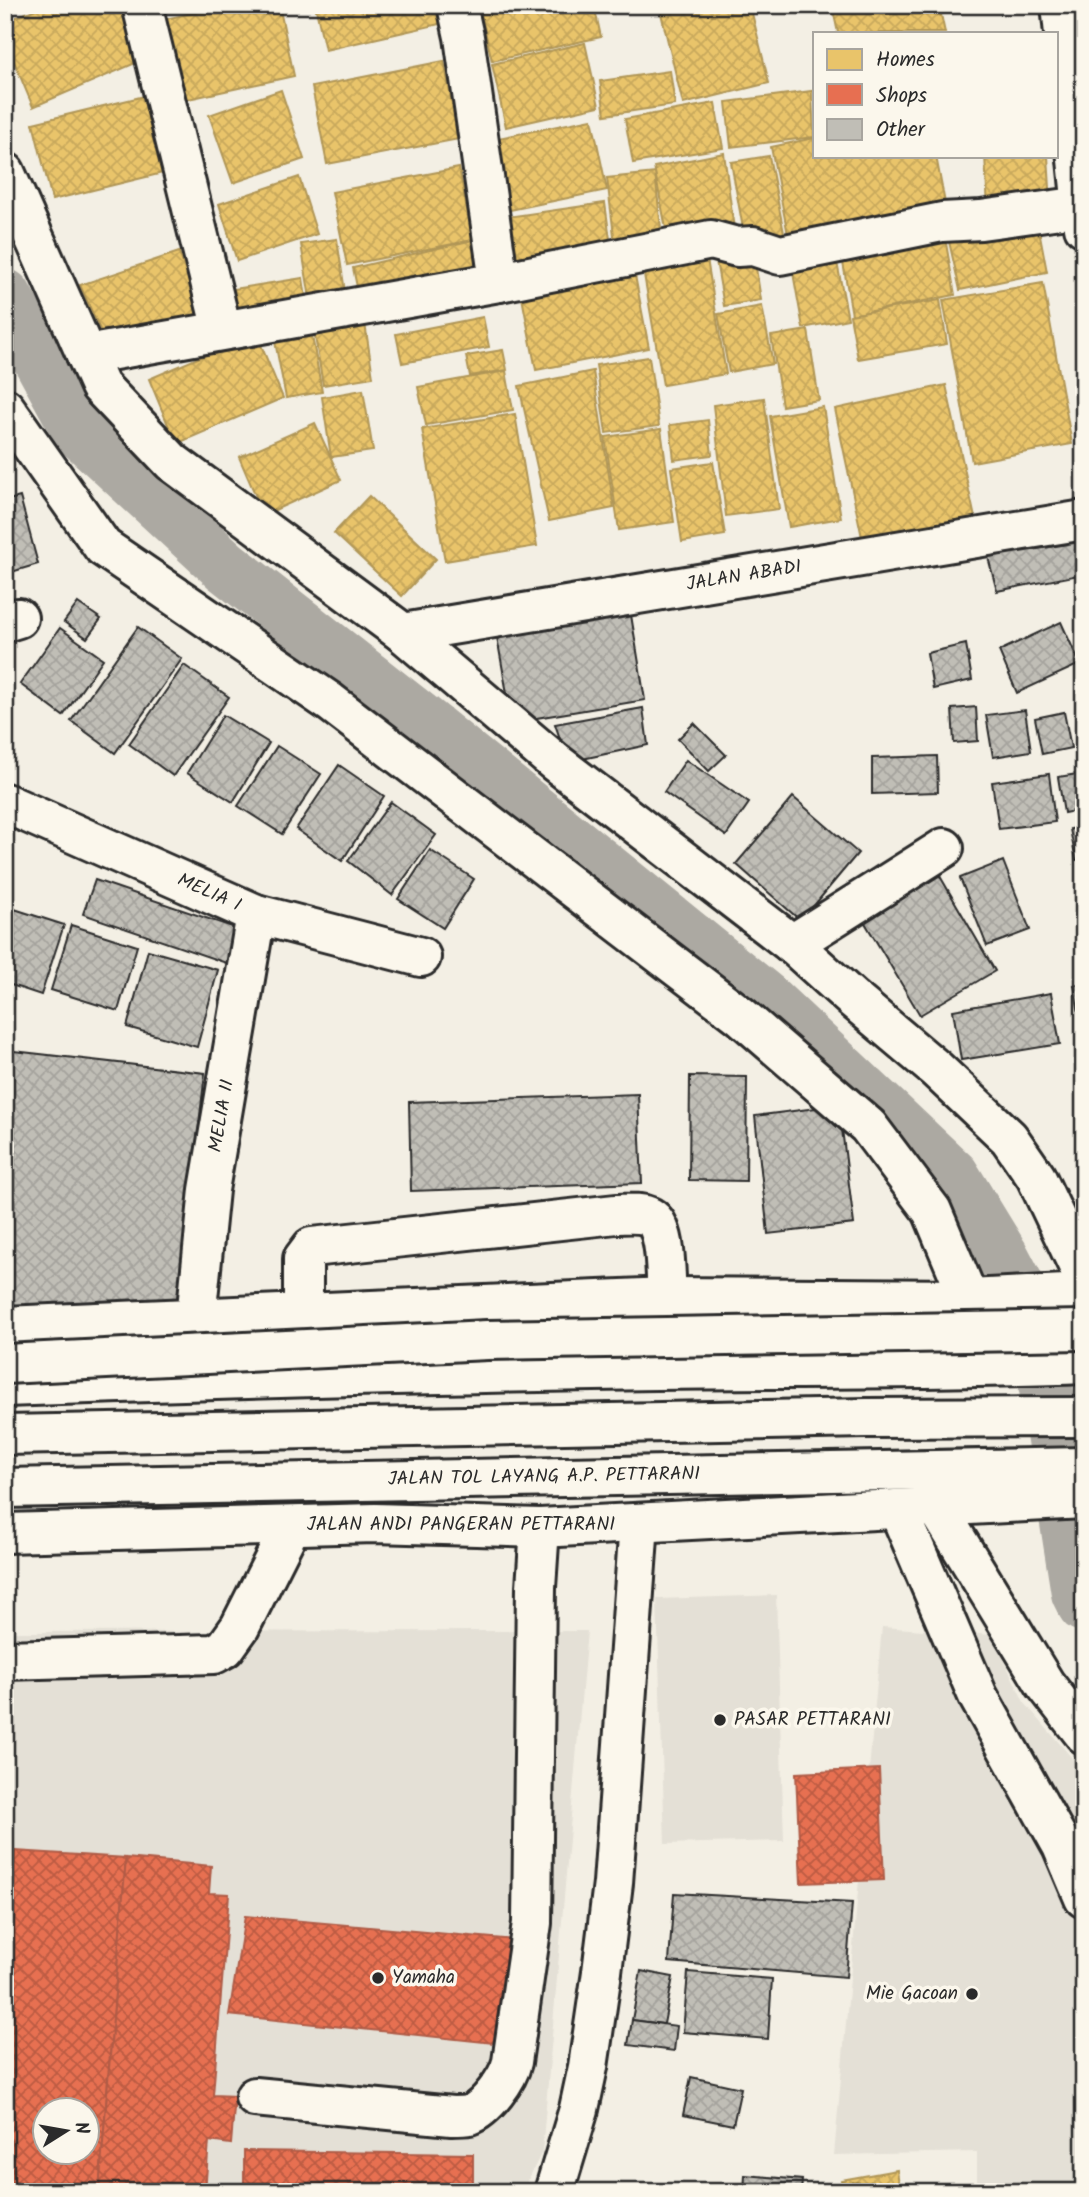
<svg xmlns="http://www.w3.org/2000/svg" width="1089" height="2197" viewBox="0 0 1089 2197" font-family="Kalam,sans-serif">
  <style>
    .built { fill: #e4e0d6; fill-rule: evenodd }
    .homes { fill: url(#homes-cross-hatch); stroke: #b09657; stroke-width: 2 }
    .shops { fill: url(#shops-cross-hatch); stroke: #af5b46; stroke-width: 2; fill-rule: evenodd }
    .lines { fill: none; stroke-linecap: round; stroke-linejoin: round }
    .canal { stroke: #aca9a2; stroke-width: 54 }
    .building { fill: url(#building-cross-hatch); stroke: #2b2b2b; stroke-width: 2 }
    .minor-casing { stroke: #2b2b2b; stroke-width: 44 }
    .highway-casing { stroke: #2b2b2b; stroke-width: 44 }
    .minor { stroke: #fbf7ec; stroke-width: 38 }
    .highway { stroke: #fbf7ec; stroke-width: 38 }
    .highway-bridge-casing { stroke: #2b2b2b; stroke-width: 44; stroke-linecap: butt }
    .highway-bridge { stroke: #fbf7ec; stroke-width: 38 }
    .poi-dot { fill: #2b2b2b; stroke: #fbf7ec; stroke-width: 2.5 }
    .labels { text-anchor: middle; dominant-baseline: central; stroke-width: 7; stroke-linejoin: round; paint-order: stroke }
    .street-label { font-size: 19px; fill: #2b2b2b; stroke: #fbf7ec }
    .poi-label { font-size: 19px; fill: #2b2b2b; stroke: #fbf7ec; text-anchor: start }
  </style>
  <defs>
    <pattern id="homes-cross-hatch" width="8" height="8" patternUnits="userSpaceOnUse" patternTransform="scale(1.75)"><rect width="8" height="8" fill="#e9c46a"/><path d="M0 0l8 8M0 8l8-8" fill="none" stroke="#c8a95c"/></pattern>
    <pattern id="shops-cross-hatch" width="8" height="8" patternUnits="userSpaceOnUse" patternTransform="scale(1.75)"><rect width="8" height="8" fill="#e76f51"/><path d="M0 0l8 8M0 8l8-8" fill="none" stroke="#bb5b43"/></pattern>
    <pattern id="building-cross-hatch" width="8" height="8" patternUnits="userSpaceOnUse" patternTransform="scale(1.75)"><rect width="8" height="8" fill="#c0beb6"/><path d="M0 0l8 8M0 8l8-8" fill="none" stroke="#a5a39d"/></pattern>
  </defs>
  <rect width="100%" height="100%" fill="#f3efe4"/>
  <filter id="ink" filterUnits="userSpaceOnUse"><feTurbulence type="fractalNoise" baseFrequency=".0143" numOctaves="2"/><feDisplacementMap in="SourceGraphic" scale="14" xChannelSelector="R" yChannelSelector="G"/><feConvolveMatrix kernelMatrix="1 2 1 2 8 2 1 2 1" color-interpolation-filters="sRGB"/></filter>
  <g filter="url(#ink)">
    <!-- built -->
    <g class="built">
      <polygon points="776,1595 784,1841 665,1844 657,1599"/>
      <polygon points="882,1627 992,1635 1024,1702 1084,1772 1084,2192 977,2192 977,2152 834,2155"/>
      <path d="M 587,1631 L 542,2152 L 522,2192 L 5,2192 L 5,1632 ZM 46,2110 L 88,2110 L 88,2152 L 46,2152 Z"/>
    </g>
    <!-- homes -->
    <g class="homes">
      <polygon points="45,5 122,5 145,59 33,107 5,40 5,22"/>
      <polygon points="227,5 279,5 294,76 179,101 161,20"/>
      <polygon points="315,5 454,5 457,20 325,50"/>
      <polygon points="479,5 594,5 601,37 492,61"/>
      <polygon points="659,5 750,5 769,83 683,104"/>
      <polygon points="832,5 939,5 945,33 838,33"/>
      <polygon points="585,43 599,106 506,127 492,64"/>
      <polygon points="444,61 459,139 327,164 312,87"/>
      <polygon points="670,71 675,105 605,115 600,81"/>
      <polygon points="281,90 304,159 233,183 209,115"/>
      <polygon points="812,91 814,137 731,147 726,102"/>
      <polygon points="157,93 175,170 52,200 33,123"/>
      <polygon points="715,103 723,148 633,163 625,119"/>
      <polygon points="592,119 607,190 505,211 489,140"/>
      <polygon points="814,138 814,156 936,156 948,219 791,250 771,147"/>
      <polygon points="724,153 734,229 669,244 654,167"/>
      <polygon points="769,156 785,238 746,245 731,162"/>
      <polygon points="985,156 1048,156 1051,204 988,208"/>
      <polygon points="459,168 473,240 347,265 332,192"/>
      <polygon points="655,173 663,247 616,252 607,178"/>
      <polygon points="299,177 317,234 237,261 219,204"/>
      <polygon points="605,203 612,254 514,267 507,217"/>
      <polygon points="1037,219 1047,272 960,290 948,237"/>
      <polygon points="943,226 955,295 852,315 840,245"/>
      <polygon points="337,239 347,305 312,310 301,244"/>
      <polygon points="473,240 485,280 360,301 353,268"/>
      <polygon points="705,247 726,374 663,385 641,257"/>
      <polygon points="834,247 848,319 803,328 790,256"/>
      <polygon points="753,249 761,300 724,306 715,255"/>
      <polygon points="179,252 204,324 109,350 80,285"/>
      <polygon points="632,260 649,348 536,370 519,282"/>
      <polygon points="303,278 308,312 226,324 221,291"/>
      <polygon points="1043,283 1072,444 972,462 943,300"/>
      <polygon points="940,300 947,344 858,359 850,315"/>
      <polygon points="762,306 773,364 729,372 718,314"/>
      <polygon points="363,310 373,377 323,385 312,318"/>
      <polygon points="483,317 489,347 402,363 396,334"/>
      <polygon points="309,319 322,392 286,398 272,326"/>
      <polygon points="808,330 819,400 782,406 771,336"/>
      <polygon points="256,333 283,398 176,444 149,379"/>
      <polygon points="503,350 507,370 470,376 466,356"/>
      <polygon points="649,357 659,426 606,433 596,365"/>
      <polygon points="506,371 513,410 426,425 418,387"/>
      <polygon points="593,371 614,508 549,521 519,386"/>
      <polygon points="946,385 975,518 863,542 835,409"/>
      <polygon points="363,390 373,451 331,457 322,397"/>
      <polygon points="764,398 779,509 726,516 713,405"/>
      <polygon points="823,407 841,518 789,527 770,416"/>
      <polygon points="515,414 537,546 445,561 422,429"/>
      <polygon points="708,420 712,455 674,460 670,425"/>
      <polygon points="315,423 341,480 264,515 239,457"/>
      <polygon points="661,429 674,522 619,530 605,437"/>
      <polygon points="713,462 725,535 682,542 671,468"/>
      <polygon points="369,496 436,559 402,596 334,533"/>
      <polygon points="897,2170 900,2192 843,2192 841,2180"/>
    </g>
    <!-- shops -->
    <g class="shops">
      <polygon points="879,1769 884,1880 801,1883 796,1773"/>
      <path d="M 15,1851 L 126,1858 L 99,2192 L 5,2192 L 5,1973 ZM 46,2110 L 88,2110 L 88,2152 L 46,2152 Z"/>
      <polygon points="126,1858 211,1866 209,1893 229,1894 213,2095 235,2096 231,2144 209,2141 205,2192 99,2192"/>
      <polygon points="245,1916 526,1941 512,2045 229,2015"/>
      <polygon points="244,2151 473,2154 473,2192 244,2192"/>
      <polygon points="641,2185 683,2192 640,2192"/>
    </g>
    <g class="lines">
      <!-- canal -->
      <polyline class="canal" points="5,296 79,431 225,566 421,720 763,997 953,1176 1002,1256 1022,1294 1038,1338 1078,1593 1084,1605"/>
    </g>
    <!-- building -->
    <g class="building">
      <polygon points="20,497 38,564 5,574 5,501"/>
      <polygon points="1074,532 1084,565 1084,574 997,591 984,542"/>
      <polygon points="78,603 101,619 87,638 64,622"/>
      <polygon points="631,615 645,700 512,722 497,637"/>
      <polygon points="1061,622 1080,664 1017,693 999,651"/>
      <polygon points="138,627 182,659 115,753 71,721"/>
      <polygon points="60,628 103,659 63,716 20,684"/>
      <polygon points="966,644 972,680 933,689 927,653"/>
      <polygon points="184,665 229,697 173,776 129,744"/>
      <polygon points="976,707 978,741 954,743 952,709"/>
      <polygon points="643,708 648,745 568,762 555,724"/>
      <polygon points="1025,710 1031,751 993,757 986,715"/>
      <polygon points="1064,712 1071,748 1042,754 1035,718"/>
      <polygon points="223,715 269,743 233,802 187,773"/>
      <polygon points="694,723 726,755 709,771 678,739"/>
      <polygon points="277,746 321,774 282,834 238,806"/>
      <polygon points="937,756 938,792 872,794 872,758"/>
      <polygon points="686,760 749,803 726,836 664,792"/>
      <polygon points="339,765 384,796 342,861 296,829"/>
      <polygon points="1084,773 1084,809 1064,813 1058,777"/>
      <polygon points="1049,774 1055,822 999,829 992,782"/>
      <polygon points="793,797 858,853 801,921 736,864"/>
      <polygon points="391,802 436,835 392,895 348,861"/>
      <polygon points="1084,827 1084,859 1076,860 1070,829"/>
      <polygon points="430,850 474,879 443,928 398,899"/>
      <polygon points="1003,861 1030,930 987,946 960,878"/>
      <polygon points="937,871 995,971 920,1015 861,916"/>
      <polygon points="95,880 247,932 235,966 83,914"/>
      <polygon points="5,906 64,925 41,995 5,983"/>
      <polygon points="71,925 137,946 118,1011 51,990"/>
      <polygon points="148,950 218,970 197,1047 127,1027"/>
      <polygon points="1084,983 1084,1037 1083,1037 1074,985"/>
      <polygon points="1051,993 1060,1044 961,1060 953,1010"/>
      <polygon points="5,1050 205,1073 178,1305 5,1314"/>
      <polygon points="690,1076 747,1077 746,1181 689,1180"/>
      <polygon points="638,1094 642,1183 411,1191 409,1102"/>
      <polygon points="839,1105 854,1224 768,1234 755,1116"/>
      <polygon points="674,1893 852,1903 846,1977 669,1962"/>
      <polygon points="641,1971 673,1977 664,2024 632,2020"/>
      <polygon points="688,1972 772,1979 768,2039 683,2032"/>
      <polygon points="632,2020 677,2026 674,2051 628,2045"/>
      <polygon points="691,2077 741,2088 733,2125 683,2115"/>
      <polygon points="745,2175 802,2180 801,2192 744,2192"/>
    </g>
    <g class="lines">
      <!-- minor casing -->
      <g class="minor-casing">
        <g id="minor">
          <polyline points="142,5 222,330"/>
          <polyline points="457,5 464,37 499,282"/>
          <polyline points="1061,5 1084,227"/>
          <polyline points="5,172 100,386 172,462 403,633 555,762 792,944 853,999 936,1069 1009,1138 1036,1177 1084,1278"/>
          <polyline points="86,355 499,282 711,240 737,247 753,246 780,255 942,222 981,220 1082,206"/>
          <polyline points="5,408 103,547 330,702 741,1016 868,1126 932,1211 969,1299 972,1331"/>
          <polyline points="5,622 18,618"/>
          <polyline points="403,633 1084,520"/>
          <polyline points="5,803 256,914 421,957"/>
          <polyline points="792,944 944,848"/>
          <path d="M 303,1313 L 303,1259 L 312,1247 L 616,1214 C 626,1214 641,1212 650,1217 C 668,1227 665,1278 667,1297"/>
          <polyline points="196,1318 209,1190 256,914"/>
          <polyline points="937,1507 1045,1684 1084,1734"/>
          <polyline points="898,1509 978,1696 1062,1846 1084,1898"/>
          <polyline points="5,1660 214,1654 225,1648 240,1627 291,1526"/>
          <path d="M 255,2097 L 452,2116 C 457,2116 464,2116 469,2115 C 486,2109 508,2079 512,2062 L 532,1923 L 536,1587 L 540,1528"/>
          <polyline points="554,2192 579,2109 588,2067 602,1972 613,1883 639,1523"/>
        </g>
      </g>
      <!-- highway casing -->
      <g class="highway-casing">
        <g id="highway">
          <polyline points="5,1326 667,1297 969,1299 1084,1293"/>
          <path d="M 5,1387 C 222,1379 439,1373 656,1370 C 798,1368 941,1370 1084,1364"/>
          <polyline points="5,1435 867,1418 1084,1417"/>
          <polyline points="5,1488 1084,1467"/>
          <polyline points="5,1533 375,1523 540,1528 1084,1499"/>
        </g>
      </g>
      <!-- minor -->
      <use href="#minor" class="minor"/>
      <!-- highway -->
      <use href="#highway" class="highway"/>
      <!-- highway-bridge casing -->
      <g class="highway-bridge-casing">
        <polyline id="highway-bridge" points="5,1364 487,1340 1084,1330"/>
      </g>
      <!-- highway-bridge -->
      <use href="#highway-bridge" class="highway-bridge"/>
    </g>
  </g>
  <!-- markers -->
  <g class="poi-dot">
    <circle cx="720" cy="1720" r="7"/>
    <circle cx="378" cy="1978" r="7"/>
    <circle cx="972" cy="1994" r="7"/>
  </g>
  <g class="labels">
    <!-- street labels -->
    <g class="street-label">
      <text transform="translate(744 576) rotate(-9)">JALAN ABADI</text>
      <text transform="translate(209 893) rotate(24)">MELIA I</text>
      <text transform="translate(222 1116) rotate(-80)">MELIA II</text>
      <text transform="translate(544 1477) rotate(-1)">JALAN TOL LAYANG A.P. PETTARANI</text>
      <text x="461" y="1525">JALAN ANDI PANGERAN PETTARANI</text>
    </g>
    <!-- poi labels -->
    <g class="poi-label">
      <text x="734" y="1720">PASAR PETTARANI</text>
      <text x="392" y="1978">Yamaha</text>
      <text x="958" y="1994" text-anchor="end">Mie Gacoan</text>
    </g>
  </g>
  <!-- margin -->
  <rect width="1089" height="2197" fill="none" stroke="#fbf7ec" stroke-width="28"/>
  <rect x="14" y="14" width="1061" height="2169" fill="none" stroke="#2b2b2b" stroke-width="2.5" filter="url(#ink)"/>
  <!-- legend -->
  <rect x="813" y="32" width="245" height="126" fill="#fbf7ec" stroke="#a8a59f" stroke-width="2"/>
  <rect x="827" y="49" width="35" height="21" fill="#e9c46a" stroke="#a8a59f" stroke-width="2"/>
  <text x="876" y="66" font-size="21" fill="#2b2b2b">Homes</text>
  <rect x="827" y="84" width="35" height="21" fill="#e76f51" stroke="#a8a59f" stroke-width="2"/>
  <text x="876" y="102" font-size="21" fill="#2b2b2b">Shops</text>
  <rect x="827" y="119" width="35" height="21" fill="#c0beb6" stroke="#a8a59f" stroke-width="2"/>
  <text x="876" y="136" font-size="21" fill="#2b2b2b">Other</text>
  <!-- north arrow -->
  <g transform="translate(66 2131) rotate(79)"><circle r="33" fill="#fbf7ec" stroke="#a8a59f" stroke-width="2"/>
  <path d="M0-5L12 26L0 18L-12 26Z" fill="#2b2b2b"/>
  <text y="-10" font-size="19" font-weight="bold" text-anchor="middle" fill="#2b2b2b">N</text>
  </g>
</svg>
